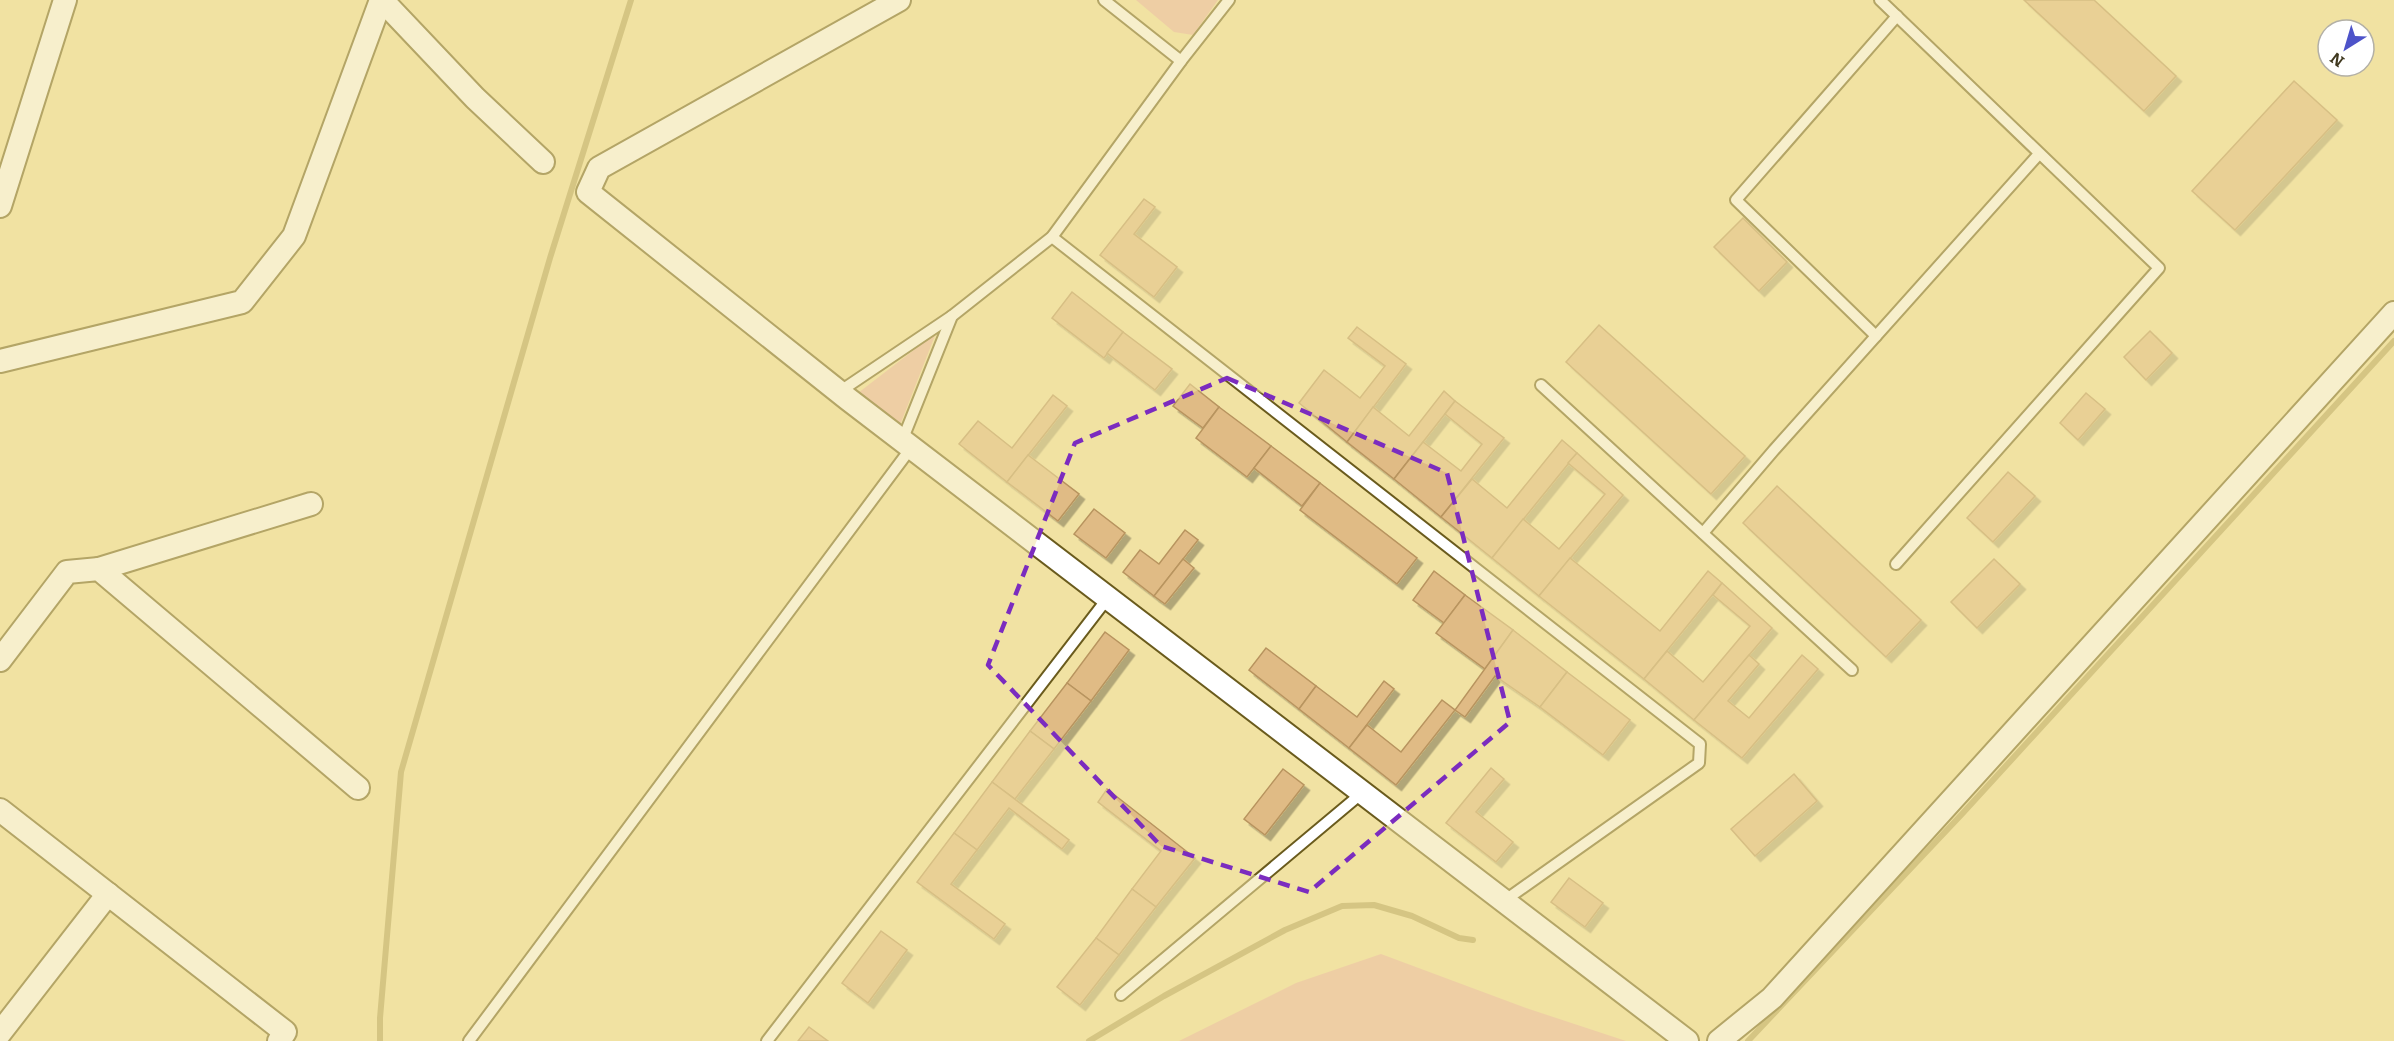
<svg xmlns="http://www.w3.org/2000/svg" width="2394" height="1041" viewBox="0 0 2394 1041" font-family="Bitter,serif">
  <style>
    .green { fill: #ecb6a7 }
    .lines { fill: none; stroke-linecap: round; stroke-linejoin: round }
    .stream { stroke: #b4a35d; stroke-width: 6 }
    .building { fill: #e0bb85; stroke: #b8945f; stroke-width: 1.5; filter: url(#shadow) }
    .lane-casing { stroke: #6a5b1d; stroke-width: 14 }
    .street-casing { stroke: #6a5b1d; stroke-width: 26 }
    .lane { stroke: #fff; stroke-width: 10 }
    .street { stroke: #fff; stroke-width: 22 }
    .marked { fill: none; stroke: #7b2cbf; stroke-width: 4.5; stroke-dasharray: 12 8; stroke-linejoin: round }
  </style>
  <defs>
    <filter id="shadow"><feDropShadow dx="5.5" dy="5.5" stdDeviation="0" flood-color="#0004"/></filter>
  </defs>
  <rect width="100%" height="100%" fill="#f1e2a3"/>
  <!-- green -->
  <g class="green">
    <polygon points="1136,0 1218,0 1193,35 1174,32"/>
    <polygon points="936,333 900,425 858,393"/>
    <polygon points="1381,954 1529,1009 1626,1041 1179,1041 1296,983"/>
  </g>
  <g class="lines">
    <!-- stream -->
    <g class="stream">
      <polyline points="380,1041 380,1018 401,772 550,258 631,0"/>
      <polyline points="1089,1041 1164,996 1285,930 1342,906 1374,905 1412,916 1459,938 1473,940"/>
      <polyline points="1748,1041 1962,814 2394,341"/>
    </g>
  </g>
  <!-- building -->
  <g class="building">
    <polygon points="2024,0 2094,0 2176,76 2144,111"/>
    <polygon points="2294,81 2337,120 2235,230 2192,191"/>
    <polygon points="1144,199 1155,207 1134,234 1177,267 1154,297 1100,255"/>
    <polygon points="1743,218 1787,262 1759,291 1714,247"/>
    <polygon points="1072,292 1123,332 1104,358 1052,318"/>
    <polygon points="1599,325 1745,456 1711,494 1566,362"/>
    <polygon points="1357,327 1406,364 1347,442 1299,403 1324,370 1360,398 1385,366 1348,338"/>
    <polygon points="2150,331 2172,353 2146,380 2124,357"/>
    <polygon points="1123,332 1172,369 1155,390 1107,353"/>
    <polygon points="1190,384 1219,407 1203,428 1173,406"/>
    <polygon points="1444,391 1455,401 1394,479 1347,442 1373,407 1409,436"/>
    <polygon points="2086,393 2105,409 2078,440 2060,423"/>
    <polygon points="1053,395 1067,406 1007,482 959,444 978,421 1012,448"/>
    <polygon points="1455,401 1504,438 1441,517 1394,479 1423,442 1461,471 1482,444 1445,414"/>
    <polygon points="1219,407 1271,446 1247,477 1196,438"/>
    <polygon points="1562,440 1577,453 1492,558 1441,517 1472,479 1507,508"/>
    <polygon points="1271,446 1320,483 1302,506 1254,468"/>
    <polygon points="1577,453 1623,495 1539,596 1492,558 1523,519 1559,549 1605,494 1568,463"/>
    <polygon points="1028,455 1079,494 1058,521 1007,482"/>
    <polygon points="2008,472 2035,496 1993,542 1967,518"/>
    <polygon points="1320,483 1417,558 1397,584 1300,510"/>
    <polygon points="1777,486 1921,620 1886,657 1743,523"/>
    <polygon points="1094,509 1125,533 1106,558 1074,534"/>
    <polygon points="1185,530 1198,540 1154,596 1123,572 1140,550 1159,564"/>
    <polygon points="1570,558 1660,631 1708,571 1722,583 1644,679 1539,596"/>
    <polygon points="1183,559 1194,568 1165,604 1154,596"/>
    <polygon points="1994,559 2020,584 1977,628 1951,602"/>
    <polygon points="1434,571 1465,595 1444,623 1413,600"/>
    <polygon points="1722,583 1772,628 1694,720 1644,679 1667,651 1703,682 1750,626 1713,595"/>
    <polygon points="1465,595 1513,630 1485,669 1436,633"/>
    <polygon points="1513,630 1567,672 1540,707 1495,676 1465,717 1455,710"/>
    <polygon points="1105,632 1129,650 1091,701 1067,683"/>
    <polygon points="1266,648 1316,686 1299,709 1249,670"/>
    <polygon points="1749,655 1759,664 1728,701 1749,718 1802,655 1818,669 1742,758 1694,720"/>
    <polygon points="1567,672 1630,720 1603,755 1540,707"/>
    <polygon points="1384,681 1394,689 1349,748 1299,709 1316,686 1357,717"/>
    <polygon points="1067,683 1091,701 1054,749 1030,731"/>
    <polygon points="1442,700 1455,710 1396,785 1349,748 1367,725 1401,752"/>
    <polygon points="1030,731 1054,749 1015,799 992,782"/>
    <polygon points="1491,768 1504,779 1476,812 1513,842 1496,862 1446,823"/>
    <polygon points="1283,769 1304,785 1265,835 1244,819"/>
    <polygon points="1794,774 1817,801 1755,856 1731,829"/>
    <polygon points="992,782 1069,840 1062,849 1009,808 977,850 954,833"/>
    <polygon points="1107,789 1195,858 1156,907 1132,889 1161,851 1098,802"/>
    <polygon points="954,833 977,850 951,884 1005,924 994,939 917,882"/>
    <polygon points="1569,878 1603,903 1585,927 1551,902"/>
    <polygon points="1132,889 1156,907 1119,955 1096,938"/>
    <polygon points="881,931 907,950 868,1003 842,983"/>
    <polygon points="1096,938 1119,955 1080,1005 1057,987"/>
    <polygon points="809,1027 828,1041 798,1041"/>
  </g>
  <g class="lines">
    <!-- lane casing -->
    <g class="lane-casing">
      <g id="lane">
        <polyline points="1880,0 2159,268 1896,564"/>
        <polyline points="1181,61 1229,0"/>
        <polyline points="1052,237 1700,744 1699,763 1504,901"/>
        <polyline points="1876,336 1736,200 1897,16"/>
        <polyline points="1541,385 1852,670"/>
        <polyline points="839,392 952,316"/>
        <polyline points="902,441 952,316 1052,237 1181,61 1104,0"/>
        <polyline points="1703,533 1774,450 2039,154"/>
        <polyline points="1121,995 1362,793"/>
        <polyline points="469,1041 911,448"/>
        <polyline points="767,1041 1107,599"/>
      </g>
    </g>
    <!-- street casing -->
    <g class="street-casing">
      <g id="street">
        <polyline points="382,0 475,98 543,162"/>
        <polyline points="899,0 599,168 588,192 848,399 1687,1041"/>
        <polyline points="0,206 65,0"/>
        <polyline points="0,361 242,302 294,236 381,0"/>
        <polyline points="99,569 311,504"/>
        <polyline points="0,660 67,572 99,569 358,788"/>
        <polyline points="0,810 285,1032 279,1041"/>
        <polyline points="0,1033 108,894"/>
        <polyline points="1719,1041 1772,998 2394,313"/>
      </g>
    </g>
    <!-- lane -->
    <use href="#lane" class="lane"/>
    <!-- street -->
    <use href="#street" class="street"/>
  </g>
  <!-- marked area -->
  <path d="M0 0H2394V1041H0ZM 1227,378 L 1447,473 L 1510,722 L 1309,892 L 1161,846 L 988,665 L 1075,443 Z" fill="#f1e2a3" fill-opacity=".55" fill-rule="evenodd"/>
  <path class="marked" d="M 1227,378 L 1447,473 L 1510,722 L 1309,892 L 1161,846 L 988,665 L 1075,443 Z"/>
  <!-- north arrow -->
  <g transform="translate(2346 48) rotate(217)"><circle r="28" fill="#ffffff" stroke="#b3b0a6" stroke-width="1.5"/>
  <path d="M0-4.5L10 22L0 15L-10 22Z" fill="#4d53c9"/>
  <text y="-9" font-size="16" font-weight="bold" text-anchor="middle" fill="#403920">N</text>
  </g>
</svg>
